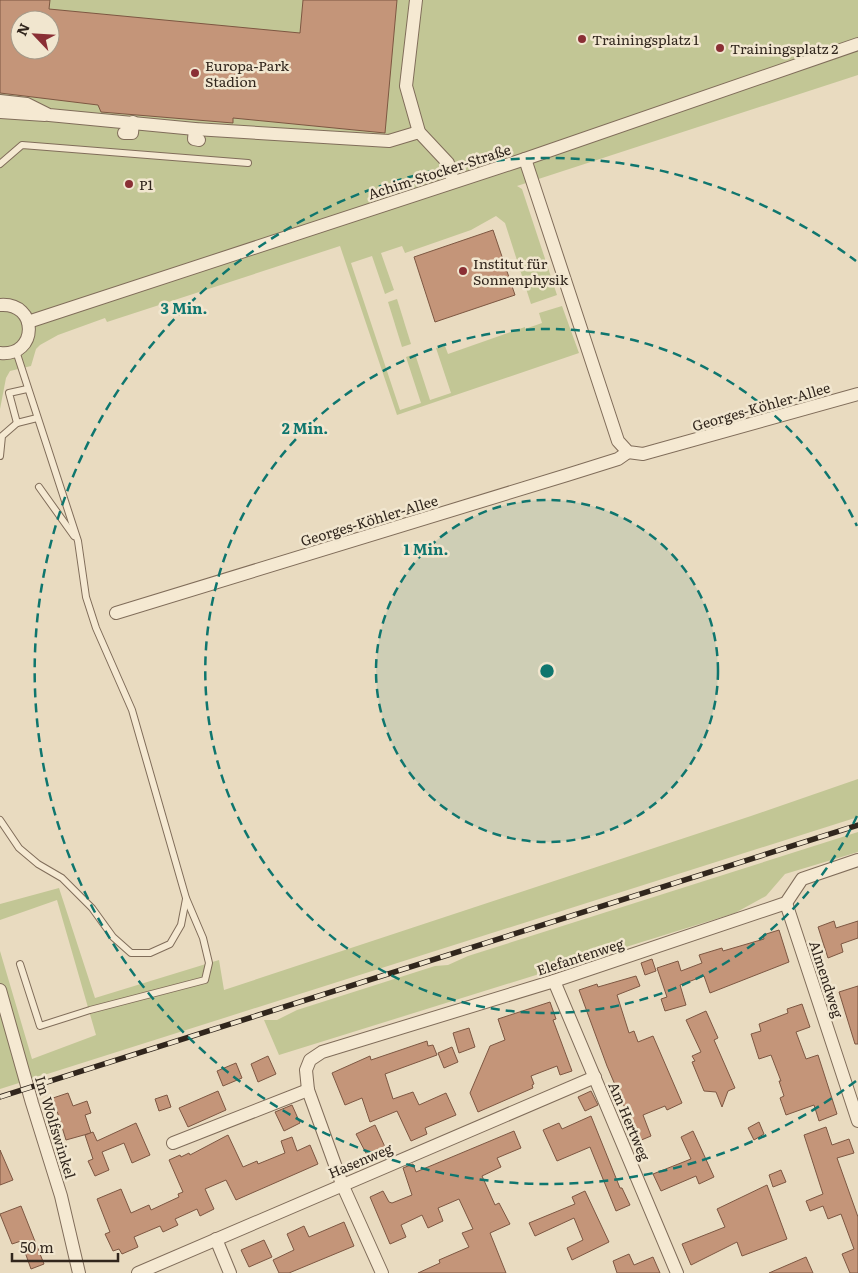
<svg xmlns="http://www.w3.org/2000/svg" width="858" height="1273" viewBox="0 0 858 1273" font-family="Literata,serif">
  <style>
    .green { fill: #c2c695; fill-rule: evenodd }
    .building { fill: #c49579; stroke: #7d5742; fill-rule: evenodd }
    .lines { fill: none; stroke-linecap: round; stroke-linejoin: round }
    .lane-casing { stroke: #806d5a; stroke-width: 8 }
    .street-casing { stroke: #806d5a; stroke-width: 14 }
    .lane { stroke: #f5e9d2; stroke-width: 6 }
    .street { stroke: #f5e9d2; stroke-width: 12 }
    .rail-casing { stroke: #31261d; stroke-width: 5.5 }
    .rail { stroke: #f1e6cf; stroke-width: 4; stroke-dasharray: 11; stroke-linecap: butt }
    .ring { fill: none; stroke: #0f766e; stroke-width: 2.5; stroke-dasharray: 9 6 }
    .poi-dot { fill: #8a2f34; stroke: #f1e6cf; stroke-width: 2 }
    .labels { text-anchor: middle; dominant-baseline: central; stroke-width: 5; stroke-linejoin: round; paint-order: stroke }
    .poi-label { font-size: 14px; fill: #31261d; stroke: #f1e6cf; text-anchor: start }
    .street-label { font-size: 14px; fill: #31261d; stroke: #f1e6cf }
    .centre { fill: #0f766e; stroke: #f1e6cf; stroke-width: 2.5 }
    .ring-label { font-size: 15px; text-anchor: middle; font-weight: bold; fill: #0f766e; stroke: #f1e6cf; stroke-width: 5; stroke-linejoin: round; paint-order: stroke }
  </style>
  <rect width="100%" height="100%" fill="#e9dbc0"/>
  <!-- green -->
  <g class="green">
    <path d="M 0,0 L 858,0 L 858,75 L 517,186 L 522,189 L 557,295 L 531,304 L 505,223 L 496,216 L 471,230 L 405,253 L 402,246 L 381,253 L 394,290 L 385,294 L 372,256 L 351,263 L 400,410 L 421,403 L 406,357 L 415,354 L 430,400 L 451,393 L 436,348 L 445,346 L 448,354 L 525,327 L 525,329 L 542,323 L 539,313 L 562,306 L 579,353 L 397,415 L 340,246 L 107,322 L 105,318 L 58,335 L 40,345 L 36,349 L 31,366 L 10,371 L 6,378 L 0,409 ZM 20,20 L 50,20 L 50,50 L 20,50 Z"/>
    <polygon points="397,299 411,344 402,347 388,302"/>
    <polygon points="858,779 858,817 0,1089 0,951 32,1059 96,1035 57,900 0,920 0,904 59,888 95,998 219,960 224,990 751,816"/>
    <polygon points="858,832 858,852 785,874 766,896 735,913 279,1055 264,1020 277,1020 297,1010 435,966 448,965 468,956"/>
  </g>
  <!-- building -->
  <g class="building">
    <path d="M 0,0 L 50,0 L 49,9 L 300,33 L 303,0 L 397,0 L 385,133 L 233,118 L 233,123 L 101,112 L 98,105 L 0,93 ZM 20,20 L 50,20 L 50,50 L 20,50 Z"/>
    <polygon points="493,230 515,295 435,322 414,257"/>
    <polygon points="834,921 836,928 858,921 858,938 841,944 843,952 828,958 818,927"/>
    <polygon points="779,930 789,962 710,993 704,976 680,985 686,1005 665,1011 661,999 667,997 657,968 678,961 681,971 702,963 699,955 722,948 723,951 764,939 763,935"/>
    <polygon points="652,959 656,971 645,975 641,963"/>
    <polygon points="636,976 640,986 617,995 629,1033 634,1031 638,1042 653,1036 682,1103 667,1110 665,1106 643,1115 651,1136 639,1141 607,1066 579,990 597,984 598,987"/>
    <polygon points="858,986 858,1044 855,1044 839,992"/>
    <polygon points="550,1002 556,1019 553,1020 572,1071 560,1075 557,1066 531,1076 534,1084 532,1085 533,1088 478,1112 470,1093 490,1046 505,1040 498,1019"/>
    <polygon points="802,1004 810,1027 796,1032 806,1059 818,1055 837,1114 819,1121 814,1105 786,1115 780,1098 784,1096 779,1081 781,1081 771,1055 759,1059 751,1034 761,1031 759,1024 788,1013 787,1009"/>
    <polygon points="706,1011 718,1038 714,1040 735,1088 728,1091 722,1107 716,1092 704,1091 692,1062 695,1061 692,1056 701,1052 686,1020"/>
    <polygon points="469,1028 475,1047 459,1053 453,1033"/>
    <polygon points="427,1041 428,1046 433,1045 437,1055 385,1074 393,1099 413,1092 419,1105 446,1093 456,1115 425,1128 427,1134 411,1141 397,1111 370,1122 362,1098 345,1105 332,1073 370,1056 371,1060"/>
    <polygon points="452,1047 458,1062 444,1068 438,1053"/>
    <polygon points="268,1056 276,1074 258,1082 251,1064"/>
    <polygon points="236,1063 242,1078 223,1086 217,1071"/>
    <polygon points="218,1091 226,1110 188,1127 179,1108"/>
    <polygon points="591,1091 598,1105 585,1111 578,1097"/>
    <polygon points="68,1093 73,1106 87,1101 91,1113 85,1115 91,1133 66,1140 53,1098"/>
    <polygon points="167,1095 171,1107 159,1111 155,1099"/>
    <polygon points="292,1105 300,1123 284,1131 275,1112"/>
    <polygon points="591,1116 620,1188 622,1188 630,1205 616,1211 590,1147 557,1161 543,1130 559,1123 562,1129"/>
    <polygon points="759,1122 764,1134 754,1140 748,1128"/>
    <polygon points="136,1123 150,1155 132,1163 124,1143 102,1152 109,1170 95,1176 88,1161 93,1159 85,1135 93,1132 97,1141"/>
    <polygon points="375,1125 385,1147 367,1155 356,1134"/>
    <polygon points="826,1127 832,1145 849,1139 854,1153 837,1158 858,1217 858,1273 850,1273 842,1254 854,1249 841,1214 828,1219 823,1206 810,1211 806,1201 823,1194 804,1135"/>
    <polygon points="514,1131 521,1148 497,1158 501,1167 482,1176 495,1205 499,1203 510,1224 490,1233 506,1273 418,1273 440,1263 439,1260 469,1247 462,1233 473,1229 459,1199 438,1208 443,1221 428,1228 422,1215 401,1225 406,1237 390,1244 370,1197 383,1191 389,1202 392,1203 412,1195 403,1168 413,1164 416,1172"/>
    <polygon points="693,1131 714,1177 699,1184 696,1176 661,1191 653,1174 691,1159 681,1137"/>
    <polygon points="228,1135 243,1167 257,1161 258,1164 285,1153 281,1141 292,1137 297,1151 310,1145 318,1164 236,1200 226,1180 205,1189 214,1209 200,1216 197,1209 175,1219 178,1225 163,1232 160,1226 134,1237 138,1247 122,1254 119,1249 113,1251 105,1234 110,1232 97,1199 121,1189 131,1213 149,1205 151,1210 179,1197 178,1194 183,1192 169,1160 180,1155 181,1157 189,1153 190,1155"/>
    <polygon points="0,1150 13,1180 0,1185"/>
    <polygon points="781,1170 786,1182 773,1187 769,1175"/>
    <polygon points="767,1185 787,1239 742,1256 737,1242 691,1265 682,1244 725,1227 717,1209"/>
    <polygon points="585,1191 609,1242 572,1260 567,1248 583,1240 574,1218 535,1236 529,1223 575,1204 572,1197"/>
    <polygon points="21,1206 44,1264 31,1269 21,1241 12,1244 0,1214"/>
    <polygon points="344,1222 354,1246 289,1273 279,1273 273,1260 294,1250 287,1234 304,1226 309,1237"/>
    <polygon points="264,1240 272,1257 249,1267 241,1250"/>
    <polygon points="629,1254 634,1265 653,1257 660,1273 617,1273 613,1261"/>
    <polygon points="806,1257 813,1273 769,1273"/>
  </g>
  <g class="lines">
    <!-- lane casing -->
    <g class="lane-casing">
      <g id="lane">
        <polyline points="0,164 22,145 248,163"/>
        <polyline points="16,351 78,541 86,597 96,628 132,710 186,898 203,938 209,963 205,980 90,1010 40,1026 20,964"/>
        <polyline points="27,389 9,393 17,423 37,418"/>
        <polyline points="0,456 2,436 17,423"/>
        <polyline points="39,487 74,536"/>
        <polyline points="0,820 19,848 38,864 62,878 92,908 113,937 131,953 150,953 170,944 181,925 186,899"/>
      </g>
    </g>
    <!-- street casing -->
    <g class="street-casing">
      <g id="street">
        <polyline points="416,0 406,86 419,132 448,163 453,181"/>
        <polyline points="0,101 27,104 49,115 195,129 389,141 419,132"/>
        <polyline points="0,112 45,115"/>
        <polyline points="195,129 194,139 199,140"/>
        <polyline points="124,133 132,133 133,122"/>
        <polyline points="525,159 618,441 628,452 643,454 858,394"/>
        <path d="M 0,305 C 39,302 38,357 0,353"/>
        <polyline points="28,322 525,159 858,44"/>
        <polyline points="116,613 567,475 618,459 628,452"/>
        <polyline points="786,903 858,1121"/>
        <polyline points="554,981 677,1273"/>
        <polyline points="0,990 32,1103 61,1196 79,1273"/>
        <polyline points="173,1143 308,1090"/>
        <polyline points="216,1239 230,1273"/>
        <polyline points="138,1273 595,1077"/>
        <polyline points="382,1273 342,1184 308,1090 306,1070 310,1060 322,1052 554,981 786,903 802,879 858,860"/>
      </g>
    </g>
    <!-- lane -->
    <use href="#lane" class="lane"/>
    <!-- street -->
    <use href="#street" class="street"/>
    <!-- rail casing -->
    <g class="rail-casing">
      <polyline id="rail" points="0,1097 858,825"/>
    </g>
    <!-- rail -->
    <use href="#rail" class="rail"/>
  </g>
  <!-- distance rings -->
  <circle cx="547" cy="671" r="171" fill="#0f766e" fill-opacity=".12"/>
  <g class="ring">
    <circle cx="547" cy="671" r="171"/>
    <path d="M857 816A342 342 0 1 1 857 526"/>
    <path d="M856 1081A513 513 0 1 1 856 261"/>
  </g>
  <!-- markers -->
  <g class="poi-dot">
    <circle cx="582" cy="39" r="5"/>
    <circle cx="720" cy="48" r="5"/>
    <circle cx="195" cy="73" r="5"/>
    <circle cx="129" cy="184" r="5"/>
    <circle cx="463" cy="271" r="5"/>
  </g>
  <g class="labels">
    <!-- poi labels -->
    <g class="poi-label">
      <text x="592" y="39">Trainingsplatz 1</text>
      <text x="730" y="48">Trainingsplatz 2</text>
      <text x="205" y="65">Europa-Park<tspan x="205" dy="16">Stadion</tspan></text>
      <text x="139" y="184">P1</text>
      <text x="473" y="263">Institut für<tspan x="473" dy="16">Sonnenphysik</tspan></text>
    </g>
    <!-- street labels -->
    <g class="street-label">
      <text transform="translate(439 171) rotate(-18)">Achim-Stocker-Straße</text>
      <text transform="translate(761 406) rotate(-16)">Georges-Köhler-Allee</text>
      <text transform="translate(369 520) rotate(-17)">Georges-Köhler-Allee</text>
      <text transform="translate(580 956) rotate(-18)">Elefantenweg</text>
      <text transform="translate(827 979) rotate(72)">Almendweg</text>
      <text transform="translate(630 1121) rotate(67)">Am Hertweg</text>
      <text transform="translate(56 1127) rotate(73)">Im Wolfswinkel</text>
      <text transform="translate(360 1160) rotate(-23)">Hasenweg</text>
    </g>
  </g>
  <circle cx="547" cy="671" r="8" class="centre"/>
  <g class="ring-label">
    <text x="184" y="314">3 Min.</text>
    <text x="305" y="434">2 Min.</text>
    <text x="426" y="555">1 Min.</text>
  </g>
  <!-- north arrow -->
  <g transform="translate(35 35) rotate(295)"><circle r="24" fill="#f1e6cf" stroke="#a49988"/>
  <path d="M0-4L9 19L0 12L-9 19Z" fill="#8a2f34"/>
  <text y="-8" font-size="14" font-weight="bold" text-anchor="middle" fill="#31261d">N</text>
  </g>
  <!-- scale -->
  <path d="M12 1253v8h106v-8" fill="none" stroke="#31261d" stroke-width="2.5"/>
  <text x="20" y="1253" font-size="15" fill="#31261d" stroke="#f1e6cf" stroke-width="4" paint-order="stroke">50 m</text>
</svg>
